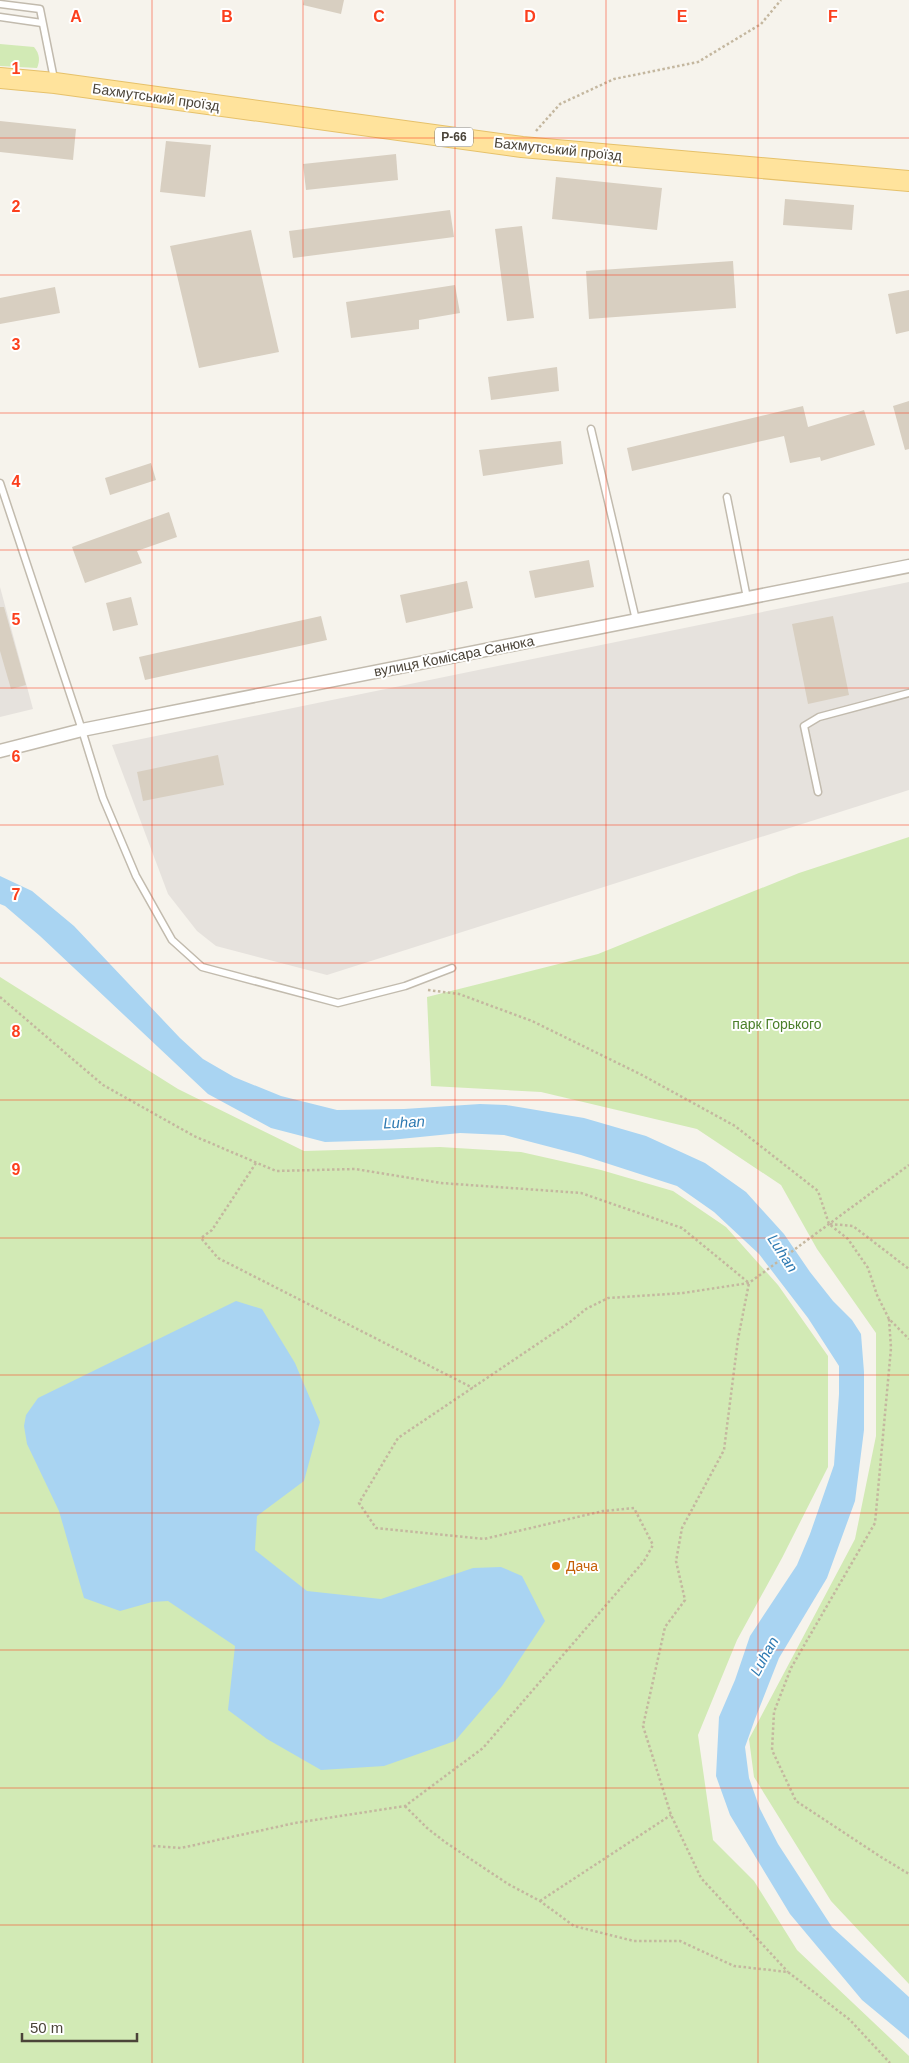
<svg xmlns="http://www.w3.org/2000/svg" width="909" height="2063" viewBox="0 0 909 2063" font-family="Helvetica,sans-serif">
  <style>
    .industrial { fill: #e6e2dd }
    .green { fill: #d2eab5 }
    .water { fill: #a9d4f2 }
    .building { fill: #d8cfc1 }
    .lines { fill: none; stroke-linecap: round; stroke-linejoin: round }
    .service-casing { stroke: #c2bbae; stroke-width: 9 }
    .minor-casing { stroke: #c2bbae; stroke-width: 15 }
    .primary-casing { stroke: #e6c16a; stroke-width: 22 }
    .path { stroke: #c4b79f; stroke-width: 2.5; stroke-dasharray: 2.5 2.5; stroke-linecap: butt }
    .service { stroke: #fff; stroke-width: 6 }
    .minor { stroke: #fff; stroke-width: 12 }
    .primary { stroke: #ffe39c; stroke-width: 20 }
    .grid { fill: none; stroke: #fc3f1d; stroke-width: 1; stroke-opacity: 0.55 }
    .food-dot { fill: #e8710a; stroke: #fff; stroke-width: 2 }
    .labels { text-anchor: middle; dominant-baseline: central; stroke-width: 4; stroke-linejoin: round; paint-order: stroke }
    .shield { fill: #fff; stroke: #817c74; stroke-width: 1 }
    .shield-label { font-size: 12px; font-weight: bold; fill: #4b4439 }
    .street-label { font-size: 14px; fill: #4b4439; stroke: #fff }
    .park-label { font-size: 14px; fill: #4a7f2a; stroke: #fff }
    .food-label { font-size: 14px; fill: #c56008; stroke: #fff; text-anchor: start }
    .water-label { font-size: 15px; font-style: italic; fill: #2e7ab2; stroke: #fff }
    .grid-label { font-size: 16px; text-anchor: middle; font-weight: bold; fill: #fc3f1d; stroke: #fff; stroke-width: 4; stroke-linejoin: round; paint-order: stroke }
  </style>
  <rect width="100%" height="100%" fill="#f6f3ec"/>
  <!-- industrial -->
  <g class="industrial">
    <polygon points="909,582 909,790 327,975 216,946 197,931 168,894 112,745"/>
    <polygon points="0,587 33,709 0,717"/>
  </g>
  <!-- green -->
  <g class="green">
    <path d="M 0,44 L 34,47 C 40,54 40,61 37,68 L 0,66 Z"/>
    <polygon points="909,837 909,1984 831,1901 754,1777 749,1739 855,1539 876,1436 876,1333 817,1249 781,1185 697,1129 541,1092 431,1086 427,997 598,954 799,873"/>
    <polygon points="0,977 178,1089 304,1151 440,1147 521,1152 601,1170 673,1191 726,1227 778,1285 828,1356 828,1467 782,1558 737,1640 698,1735 713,1840 754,1881 797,1950 909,2056 909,2063 0,2063"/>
  </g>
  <!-- water -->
  <g class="water">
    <polygon points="0,876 32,891 74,926 180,1038 203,1059 234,1077 281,1096 337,1110 404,1109 480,1104 506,1105 584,1118 646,1136 705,1163 746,1192 784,1234 810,1272 833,1301 852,1320 861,1334 864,1372 864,1430 855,1501 827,1578 779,1658 755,1719 745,1747 749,1778 760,1809 778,1844 832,1927 909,1997 909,2039 862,2000 790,1914 730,1815 716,1776 719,1717 735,1680 750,1636 797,1565 810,1534 834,1465 839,1394 839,1366 808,1318 759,1254 714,1212 677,1186 581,1155 504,1135 460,1133 390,1140 325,1142 271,1128 208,1094 40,936 5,906 0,904"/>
    <polygon points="236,1301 262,1309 295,1363 320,1422 304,1481 257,1516 255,1550 307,1591 381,1599 473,1568 501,1567 522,1576 545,1621 502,1686 455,1741 384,1766 321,1770 267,1739 228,1710 235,1646 168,1601 152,1602 120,1611 84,1598 59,1511 27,1444 24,1426 26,1415 38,1398"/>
  </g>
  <!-- building -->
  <g class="building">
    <polygon points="304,0 344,0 341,14 303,5"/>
    <polygon points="0,121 76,129 73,160 0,152"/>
    <polygon points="166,141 211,145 205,197 160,192"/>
    <polygon points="396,154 398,180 306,190 303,164"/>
    <polygon points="556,177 662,188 657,230 552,219"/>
    <polygon points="785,199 854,205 852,230 783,225"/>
    <polygon points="450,210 454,237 293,258 289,231"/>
    <polygon points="522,226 534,318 507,321 495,229"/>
    <polygon points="251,230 279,352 199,368 170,246"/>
    <polygon points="733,261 736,308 589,319 586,271"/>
    <polygon points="455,285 460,313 419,320 419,329 351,338 346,302"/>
    <polygon points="55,287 60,313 0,324 0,298"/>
    <polygon points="909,290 909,331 896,334 888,294"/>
    <polygon points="557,367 559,391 491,400 488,377"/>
    <polygon points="909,401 909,449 905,450 893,406"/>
    <polygon points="803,406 808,427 864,410 875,445 821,461 820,457 790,463 784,436 632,471 627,448"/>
    <polygon points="561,441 563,464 483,476 479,450"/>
    <polygon points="151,463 156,480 110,495 105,478"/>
    <polygon points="169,512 177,537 137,551 142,563 85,583 72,547"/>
    <polygon points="589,560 594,587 535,598 529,571"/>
    <polygon points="467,581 473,608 406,623 400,595"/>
    <polygon points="131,597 138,625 113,631 106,603"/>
    <polygon points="0,607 4,607 26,685 11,689 0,651"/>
    <polygon points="321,616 327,640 145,680 139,657"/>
    <polygon points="833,616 849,695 808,704 792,624"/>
    <polygon points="218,755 224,785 143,801 137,772"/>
  </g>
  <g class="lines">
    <!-- service casing -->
    <g class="service-casing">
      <g id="service">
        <polyline points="0,4 40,9 54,79"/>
        <polyline points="0,17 42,23"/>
        <polyline points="591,429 636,620"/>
        <polyline points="0,483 82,730 103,798 136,876 172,940 202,967 338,1003 405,986 452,968"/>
        <polyline points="727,497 747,598"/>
        <polyline points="818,792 804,726 819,717 909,693"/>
      </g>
    </g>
    <!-- minor casing -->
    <g class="minor-casing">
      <polyline id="minor" points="0,751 82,730 909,566"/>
    </g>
    <!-- primary casing -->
    <g class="primary-casing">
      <polyline id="primary" points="0,78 55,83 522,147 909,181"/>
    </g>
    <!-- path -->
    <g class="path">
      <polyline points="536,131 560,104 614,79 698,62 761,24 781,0"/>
      <polyline points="428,990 459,994 532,1021 642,1075 735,1126 818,1191 829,1224 848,1239 868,1268 877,1295 889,1319 909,1339"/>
      <polyline points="0,997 103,1085 194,1136 276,1171 355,1169 441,1183 581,1193 682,1228 749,1283 738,1339 724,1450 682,1528 676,1561 685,1600 665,1627 643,1726 671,1815 701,1878 788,1972"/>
      <polyline points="256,1163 212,1230 201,1238 218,1258 473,1388"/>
      <polyline points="830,1224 853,1226 909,1269"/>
      <polyline points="889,1319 891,1348 875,1523 791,1668 774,1712 772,1750 796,1801 881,1857 909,1874"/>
      <polyline points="405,1806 427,1828 445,1842 508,1884 540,1901 574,1926 634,1941 680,1941 734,1966 788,1972 850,2020 890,2063"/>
      <polyline points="153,1846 181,1848 295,1823 405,1806 483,1748 644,1561 653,1545 634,1508 603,1511 484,1539 376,1528 359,1503 398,1438 570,1322 586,1309 608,1298 683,1293 749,1283 909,1165"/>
      <polyline points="540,1901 671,1815"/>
    </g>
    <!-- service -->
    <use href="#service" class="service"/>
    <!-- minor -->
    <use href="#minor" class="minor"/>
    <!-- primary -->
    <use href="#primary" class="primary"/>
  </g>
  <!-- grid -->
  <path class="grid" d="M 152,0 L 152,2063M 303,0 L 303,2063M 455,0 L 455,2063M 606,0 L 606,2063M 758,0 L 758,2063M 0,138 L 909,138M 0,275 L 909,275M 0,413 L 909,413M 0,550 L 909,550M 0,688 L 909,688M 0,825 L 909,825M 0,963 L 909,963M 0,1100 L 909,1100M 0,1238 L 909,1238M 0,1375 L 909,1375M 0,1513 L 909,1513M 0,1650 L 909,1650M 0,1788 L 909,1788M 0,1925 L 909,1925"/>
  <!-- markers -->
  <circle class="food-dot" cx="556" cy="1566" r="5"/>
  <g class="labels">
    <!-- shield labels -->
    <rect class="shield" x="435" y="127.5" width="38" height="19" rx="4"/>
    <g class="shield-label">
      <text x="454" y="137">Р-66</text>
    </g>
    <!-- street labels -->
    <g class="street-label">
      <text transform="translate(156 97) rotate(8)">Бахмутський проїзд</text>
      <text transform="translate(558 149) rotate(6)">Бахмутський проїзд</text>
      <text transform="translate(454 656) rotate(-11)">вулиця Комісара Санюка</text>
    </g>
    <!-- park labels -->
    <g class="park-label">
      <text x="777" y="1024">парк Горького</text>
    </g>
    <!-- food labels -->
    <g class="food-label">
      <text x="566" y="1566">Дача</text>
    </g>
    <!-- water labels -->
    <g class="water-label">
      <text transform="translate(404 1122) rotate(-3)">Luhan</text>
      <text transform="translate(783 1253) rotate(57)">Luhan</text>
      <text transform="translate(764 1656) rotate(-61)">Luhan</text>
    </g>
  </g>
  <g class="grid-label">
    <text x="76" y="22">A</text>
    <text x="227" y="22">B</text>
    <text x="379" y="22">C</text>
    <text x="530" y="22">D</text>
    <text x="682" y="22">E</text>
    <text x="833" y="22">F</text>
    <text x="16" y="74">1</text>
    <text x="16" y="212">2</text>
    <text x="16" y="350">3</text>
    <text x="16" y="487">4</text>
    <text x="16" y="625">5</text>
    <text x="16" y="762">6</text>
    <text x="16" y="900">7</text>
    <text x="16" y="1037">8</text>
    <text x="16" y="1175">9</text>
  </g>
  <!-- scale -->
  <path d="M22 2033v8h115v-8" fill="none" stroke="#4b4439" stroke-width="2.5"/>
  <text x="30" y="2033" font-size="15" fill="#4b4439" stroke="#ffffff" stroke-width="4" paint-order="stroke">50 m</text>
</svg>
